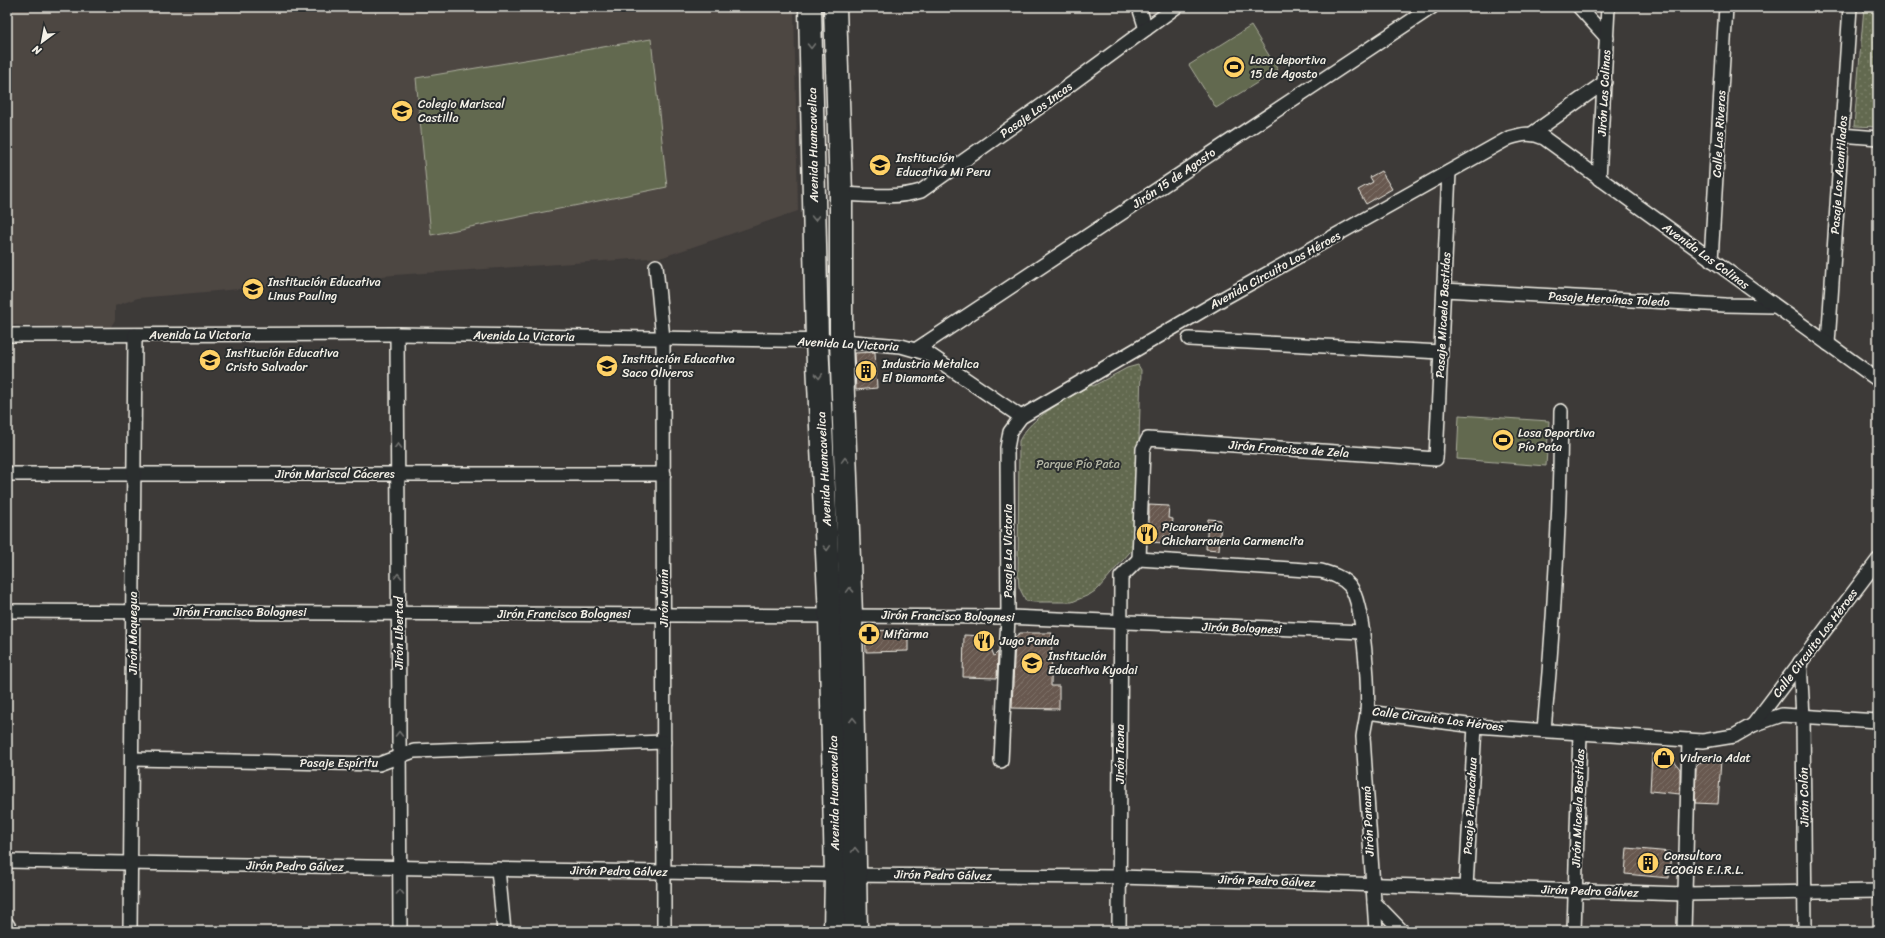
<svg xmlns="http://www.w3.org/2000/svg" width="1885" height="938" viewBox="0 0 1885 938" font-family="Sriracha,sans-serif">
  <style>
    .built { fill: #4d4642 }
    .green { fill: #62694f; stroke: #abad9c }
    .park { fill: url(#park-dots); stroke: #abad9c }
    .building { fill: url(#building-hatch); stroke: #f4f1e8 }
    .lines { fill: none; stroke-linecap: round; stroke-linejoin: round }
    .street-casing { stroke: #f4f1e8; stroke-width: 16 }
    .highway-casing { stroke: #f4f1e8; stroke-width: 25 }
    .street { stroke: #2a2d2e; stroke-width: 13 }
    .highway { stroke: #2a2d2e; stroke-width: 22 }
    .oneway { stroke: #71726f }
    .labels { text-anchor: middle; dominant-baseline: central; stroke-width: 4; stroke-linejoin: round; paint-order: stroke }
    .poi-label { font-size: 12px; fill: #f4f1e8; stroke: #2a2d2e; text-anchor: start }
    .street-label { font-size: 12px; fill: #f4f1e8; stroke: #2a2d2e }
    .park-label { font-size: 12px; fill: #b2b4a3; stroke: #2a2d2e }
  </style>
  <defs>
    <pattern id="park-dots" width="8" height="8" patternUnits="userSpaceOnUse"><rect width="8" height="8" fill="#62694f"/><path d="M2 2h.1M6 6h.1" fill="none" stroke="#797f68" stroke-width="1.8" stroke-linecap="round"/></pattern>
    <pattern id="building-hatch" width="6" height="6" patternUnits="userSpaceOnUse"><rect width="6" height="6" fill="#68594f"/><path d="M-1 1l2-2M0 6l6-6M5 7l2-2" fill="none" stroke="#7e7168"/></pattern>
  </defs>
  <rect width="100%" height="100%" fill="#3d3a38"/>
  <filter id="ink" filterUnits="userSpaceOnUse"><feTurbulence type="fractalNoise" baseFrequency=".025" numOctaves="2"/><feDisplacementMap in="SourceGraphic" scale="8" xChannelSelector="R" yChannelSelector="G"/><feConvolveMatrix kernelMatrix="1 2 1 2 8 2 1 2 1" color-interpolation-filters="sRGB"/></filter>
  <g filter="url(#ink)">
    <!-- built -->
    <polygon class="built" points="7,7 794,7 798,211 663,257 394,275 138,298 115,306 115,320 110,328 7,325"/>
    <!-- green -->
    <g class="green">
      <polygon points="1251,26 1278,70 1216,108 1189,65"/>
      <polygon points="651,39 667,187 431,235 416,78"/>
      <polygon points="1459,415 1549,421 1546,466 1457,459"/>
    </g>
    <!-- park -->
    <g class="park">
      <polygon points="1864,7 1878,7 1878,127 1854,126"/>
      <path d="M 1138,365 L 1141,370 L 1136,545 L 1098,589 L 1089,595 L 1072,602 L 1034,602 L 1026,601 L 1019,587 L 1018,574 L 1019,441 C 1031,416 1066,400 1090,385 L 1093,386 L 1127,368 Z"/>
    </g>
    <!-- building -->
    <g class="building">
      <polygon points="1381,171 1392,189 1366,204 1358,190 1373,182 1370,177"/>
      <polygon points="875,352 877,388 856,390 854,353"/>
      <polygon points="1149,505 1169,506 1168,518 1173,519 1171,537 1164,536 1164,543 1149,542"/>
      <polygon points="1208,519 1221,520 1219,550 1206,549"/>
      <polygon points="908,630 908,651 866,652 865,631"/>
      <polygon points="1020,633 1052,633 1051,686 1059,686 1059,709 1012,708 1015,637"/>
      <polygon points="964,635 983,636 988,640 994,656 998,652 997,678 963,677"/>
      <polygon points="1652,754 1670,756 1680,769 1680,794 1650,791"/>
      <polygon points="1705,758 1721,760 1718,804 1695,803 1696,767"/>
      <polygon points="1627,848 1671,852 1669,878 1625,874"/>
    </g>
    <g class="lines">
      <!-- street casing -->
      <g class="street-casing">
        <g id="street">
          <polyline points="1139,7 1146,29"/>
          <polyline points="1579,7 1607,38"/>
          <polyline points="1533,133 1605,82"/>
          <polyline points="1841,135 1878,138"/>
          <polyline points="1599,179 1608,7"/>
          <path d="M 841,194 C 867,195 895,199 921,191 L 1041,106 L 1176,7"/>
          <polyline points="1711,260 1726,7"/>
          <polyline points="656,266 663,339 664,931"/>
          <polyline points="1444,290 1725,305 1774,306"/>
          <polyline points="397,334 400,931"/>
          <polyline points="7,335 397,334 841,341 901,346 929,354 1021,417"/>
          <polyline points="1189,339 1441,352"/>
          <polyline points="1828,344 1850,7"/>
          <polyline points="917,349 1432,7"/>
          <polyline points="7,474 664,474"/>
          <polyline points="1139,559 1143,449 1148,439 1436,459 1449,172"/>
          <polyline points="7,611 1008,617 1363,632"/>
          <polyline points="1800,662 1803,717 1805,931"/>
          <polyline points="1367,712 1475,726 1703,741 1734,736 1753,725 1782,715 1878,721"/>
          <polyline points="1753,725 1878,560"/>
          <path d="M 1544,730 C 1554,624 1560,517 1561,411"/>
          <polyline points="132,759 379,764 414,751 664,742"/>
          <path d="M 1001,761 L 1008,617 L 1007,448 L 1010,432 L 1021,417 L 1224,298 L 1509,138 C 1522,134 1531,132 1544,138 L 1878,380"/>
          <polyline points="7,861 836,875 1119,877 1685,894 1878,891"/>
          <polyline points="498,869 504,931"/>
          <polyline points="1466,887 1475,726"/>
          <polyline points="1374,902 1402,931"/>
          <polyline points="7,924 11,931"/>
          <polyline points="130,931 135,335"/>
          <path d="M 1119,931 L 1121,577 L 1139,559 L 1321,571 C 1332,574 1342,577 1350,586 C 1364,604 1369,689 1367,713 C 1366,721 1364,729 1363,737 L 1376,931"/>
          <polyline points="1574,931 1580,733"/>
          <polyline points="1684,931 1689,740"/>
        </g>
      </g>
      <!-- highway casing -->
      <g class="highway-casing">
        <g id="highway">
          <polyline points="810,7 817,341 830,616 836,875 835,931"/>
          <polyline points="835,7 841,194 841,341 851,615 856,931"/>
        </g>
      </g>
      <!-- street -->
      <use href="#street" class="street"/>
      <!-- highway -->
      <use href="#highway" class="highway"/>
    </g>
    <!-- one-way arrows -->
    <defs><path id="oneway-chevron" d="M-2-3.5L2.5 0L-2 3.5" fill="none" stroke-width="1.6" stroke-linecap="round" stroke-linejoin="round"/></defs>
    <g class="oneway">
      <use href="#oneway-chevron" transform="translate(811 46) rotate(89)"/>
      <use href="#oneway-chevron" transform="translate(815 218) rotate(89)"/>
      <use href="#oneway-chevron" transform="translate(819 376) rotate(87)"/>
      <use href="#oneway-chevron" transform="translate(398 446) rotate(-90)"/>
      <use href="#oneway-chevron" transform="translate(845 460) rotate(-92)"/>
      <use href="#oneway-chevron" transform="translate(827 548) rotate(87)"/>
      <use href="#oneway-chevron" transform="translate(398 576) rotate(-90)"/>
      <use href="#oneway-chevron" transform="translate(850 590) rotate(-92)"/>
      <use href="#oneway-chevron" transform="translate(853 720) rotate(-91)"/>
      <use href="#oneway-chevron" transform="translate(399 734) rotate(-90)"/>
      <use href="#oneway-chevron" transform="translate(855 850) rotate(-91)"/>
      <use href="#oneway-chevron" transform="translate(400 892) rotate(-90)"/>
    </g>
  </g>
  <!-- icons -->
  <defs>
    <g id="stadium-disc" transform="scale(1.15)"><circle r="9.5" fill="#ffd166" stroke="#2a2d2e"/><path d="M0-5a6.5 5 0 1 0 0 10a6.5 5 0 1 0 0-10ZM-3.5-1.8h7v3.6h-7Z" fill="#111"/></g>
    <g id="school-disc" transform="scale(1.15)"><circle r="9.5" fill="#ffd166" stroke="#2a2d2e"/><path d="M0-5L7-2L0 1L-7-2ZM-4 1L0 2.5L4 1V4Q0 6-4 4Z" fill="#111"/></g>
    <g id="building-disc" transform="scale(1.15)"><circle r="9.5" fill="#ffd166" stroke="#2a2d2e"/><path d="M-4-6H4V6H1V3H-1V6H-4ZM-2.5-4.3h1.7v1.8h-1.7ZM.8-4.3h1.7v1.8H.8ZM-2.5-1h1.7V.8h-1.7ZM.8-1h1.7V.8H.8Z" fill="#111"/></g>
    <g id="restaurant-disc" transform="scale(1.15)"><circle r="9.5" fill="#ffd166" stroke="#2a2d2e"/><path d="M-5-6h1v4h1v-4h1v4h1v-4h1v5L-1.5 .5V6h-2V.5L-5-1ZM5-6V6H3V1.5H1.5Q1.5-4 5-6Z" fill="#111"/></g>
    <g id="pharmacy-disc" transform="scale(1.15)"><circle r="9.5" fill="#ffd166" stroke="#2a2d2e"/><path d="M-2-6h4v4h4v4h-4v4h-4v-4h-4v-4h4Z" fill="#111"/></g>
    <g id="shop-disc" transform="scale(1.15)"><circle r="9.5" fill="#ffd166" stroke="#2a2d2e"/><path d="M-5-2.5h2.3a2.7 3.5 0 0 1 5.4 0H5L5.5 6h-11ZM-1.5-2.5h3a1.5 2.3 0 0 0-3 0Z" fill="#111"/></g>
  </defs>
  <g fill-rule="evenodd">
    <use href="#stadium-disc" x="1234" y="67"/>
    <use href="#school-disc" x="402" y="111"/>
    <use href="#school-disc" x="880" y="165"/>
    <use href="#school-disc" x="253" y="289"/>
    <use href="#school-disc" x="210" y="360"/>
    <use href="#school-disc" x="607" y="366"/>
    <use href="#building-disc" x="866" y="371"/>
    <use href="#stadium-disc" x="1503" y="440"/>
    <use href="#restaurant-disc" x="1147" y="534"/>
    <use href="#pharmacy-disc" x="869" y="634"/>
    <use href="#restaurant-disc" x="984" y="641"/>
    <use href="#school-disc" x="1032" y="663"/>
    <use href="#shop-disc" x="1664" y="758"/>
    <use href="#building-disc" x="1648" y="863"/>
  </g>
  <g class="labels">
    <!-- poi labels -->
    <g class="poi-label">
      <text x="1250" y="60">Losa deportiva<tspan x="1250" dy="14">15 de Agosto</tspan></text>
      <text x="418" y="104">Colegio Mariscal<tspan x="418" dy="14">Castilla</tspan></text>
      <text x="896" y="158">Institución<tspan x="896" dy="14">Educativa Mi Peru</tspan></text>
      <text x="268" y="282">Institución Educativa<tspan x="268" dy="14">Linus Pauling</tspan></text>
      <text x="226" y="353">Institución Educativa<tspan x="226" dy="14">Cristo Salvador</tspan></text>
      <text x="622" y="359">Institución Educativa<tspan x="622" dy="14">Saco Oliveros</tspan></text>
      <text x="882" y="364">Industria Metalica<tspan x="882" dy="14">El Diamante</tspan></text>
      <text x="1518" y="433">Losa Deportiva<tspan x="1518" dy="14">Pío Pata</tspan></text>
      <text x="1162" y="527">Picaroneria<tspan x="1162" dy="14">Chicharroneria Carmencita</tspan></text>
      <text x="884" y="634">Mifarma</text>
      <text x="1000" y="641">Jugo Panda</text>
      <text x="1048" y="656">Institución<tspan x="1048" dy="14">Educativa Kyodai</tspan></text>
      <text x="1680" y="758">Vidreria Adat</text>
      <text x="1664" y="856">Consultora<tspan x="1664" dy="14">ECOGIS E.I.R.L.</tspan></text>
    </g>
    <!-- street labels -->
    <g class="street-label">
      <text transform="translate(1604 93) rotate(-87)">Jirón Las Colinas</text>
      <text transform="translate(1036 110) rotate(-36)">Pasaje Los Incas</text>
      <text transform="translate(1719 134) rotate(-87)">Calle Las Riveras</text>
      <text transform="translate(813 145) rotate(-91)">Avenida Huancavelica</text>
      <text transform="translate(1839 175) rotate(-86)">Pasaje Los Acantilados</text>
      <text transform="translate(1174 178) rotate(-34)">Jirón 15 de Agosto</text>
      <text transform="translate(1706 256) rotate(36)">Avenida Las Colinas</text>
      <text transform="translate(1275 270) rotate(-29)">Avenida Circuito Los Héroes</text>
      <text transform="translate(1609 299) rotate(3)">Pasaje Heroínas Toledo</text>
      <text transform="translate(1443 315) rotate(-87)">Pasaje Micaela Bastidas</text>
      <text x="200" y="335">Avenida La Victoria</text>
      <text transform="translate(524 336) rotate(1)">Avenida La Victoria</text>
      <text transform="translate(848 344) rotate(3)">Avenida La Victoria</text>
      <text transform="translate(1289 449) rotate(4)">Jirón Francisco de Zela</text>
      <text transform="translate(824 469) rotate(-93)">Avenida Huancavelica</text>
      <text x="335" y="474">Jirón Mariscal Cáceres</text>
      <text transform="translate(1008 551) rotate(-90)">Pasaje La Victoria</text>
      <text transform="translate(664 598) rotate(-90)">Jirón Junín</text>
      <text x="240" y="612">Jirón Francisco Bolognesi</text>
      <text x="564" y="614">Jirón Francisco Bolognesi</text>
      <text transform="translate(948 616) rotate(1)">Jirón Francisco Bolognesi</text>
      <text transform="translate(1242 628) rotate(2)">Jirón Bolognesi</text>
      <text transform="translate(133 633) rotate(-90)">Jirón Moquegua</text>
      <text transform="translate(399 633) rotate(-90)">Jirón Libertad</text>
      <text transform="translate(1815 643) rotate(-53)">Calle Circuito Los Héroes</text>
      <text transform="translate(1438 719) rotate(7)">Calle Circuito Los Héroes</text>
      <text transform="translate(1120 754) rotate(-90)">Jirón Tacna</text>
      <text x="339" y="763">Pasaje Espíritu</text>
      <text transform="translate(834 793) rotate(-91)">Avenida Huancavelica</text>
      <text transform="translate(1804 797) rotate(-91)">Jirón Colón</text>
      <text transform="translate(1470 806) rotate(-87)">Pasaje Pumacahua</text>
      <text transform="translate(1578 808) rotate(-88)">Jirón Micaela Bastidas</text>
      <text transform="translate(1368 821) rotate(-93)">Jirón Panamá</text>
      <text transform="translate(295 866) rotate(1)">Jirón Pedro Gálvez</text>
      <text transform="translate(619 871) rotate(1)">Jirón Pedro Gálvez</text>
      <text transform="translate(943 875) rotate(1)">Jirón Pedro Gálvez</text>
      <text transform="translate(1267 881) rotate(2)">Jirón Pedro Gálvez</text>
      <text transform="translate(1590 891) rotate(2)">Jirón Pedro Gálvez</text>
    </g>
    <!-- park labels -->
    <g class="park-label">
      <text x="1078" y="464">Parque Pío Pata</text>
    </g>
  </g>
  <!-- margin -->
  <rect width="1885" height="938" fill="none" stroke="#2a2d2e" stroke-width="24"/>
  <rect x="12" y="12" width="1861" height="914" fill="none" stroke="#f4f1e8" stroke-width="1.5" filter="url(#ink)"/>
  <!-- north arrow -->
  <g transform="translate(42 42) rotate(212)" stroke="#2a2d2e" stroke-width="3" paint-order="stroke">
  <path d="M0-3L7 15L0 10L-7 15Z" fill="#f4f1e8"/>
  <text y="-6" font-size="11" font-weight="bold" text-anchor="middle" fill="#f4f1e8">N</text>
  </g>
</svg>
